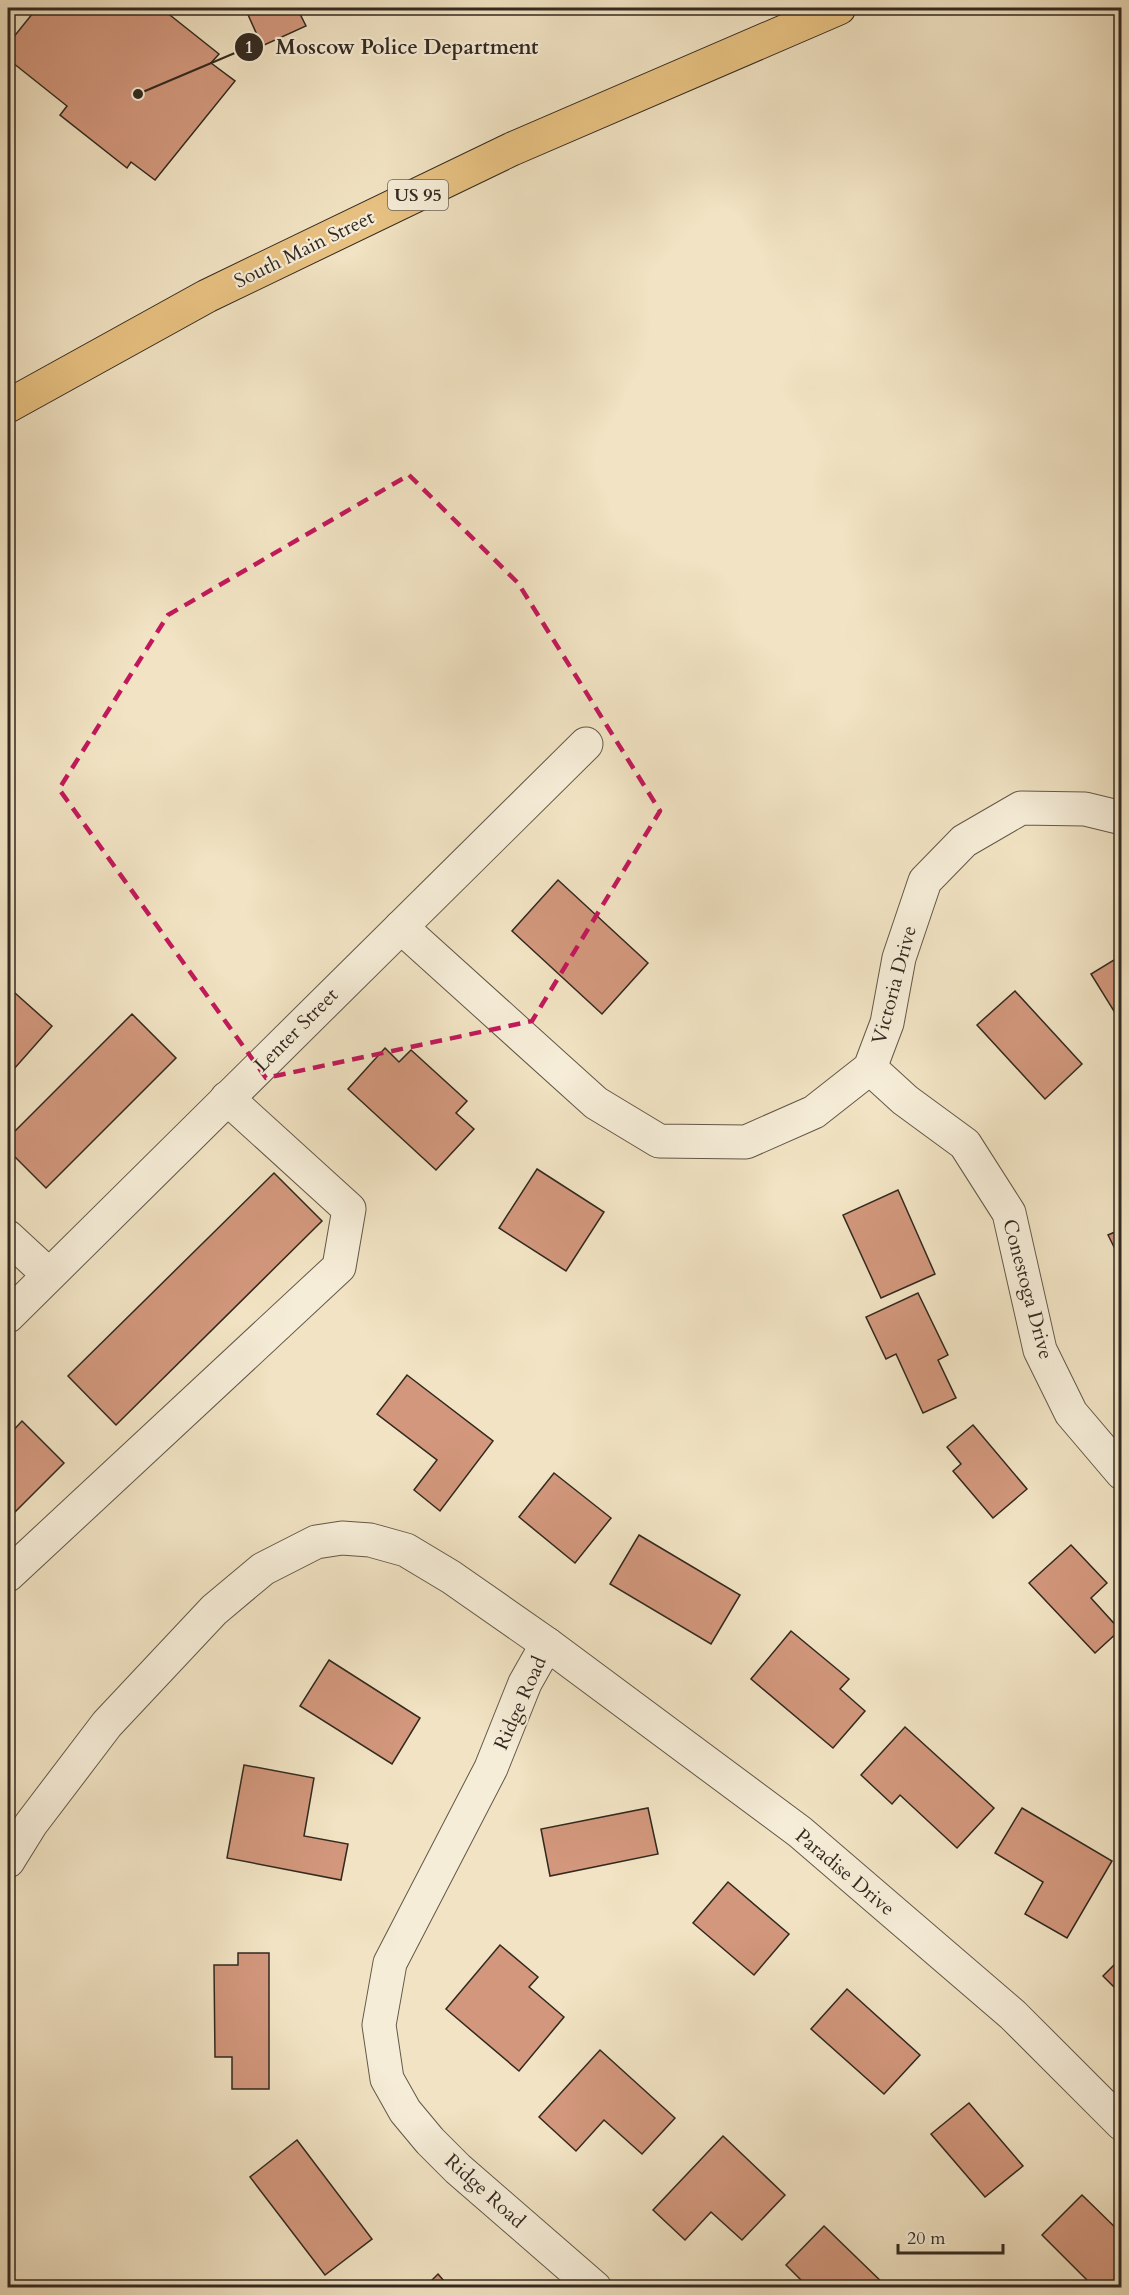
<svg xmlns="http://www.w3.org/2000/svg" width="1129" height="2295" viewBox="0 0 1129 2295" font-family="Cardo,serif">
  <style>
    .building { fill: #d2977c; stroke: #32291f; stroke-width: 1.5 }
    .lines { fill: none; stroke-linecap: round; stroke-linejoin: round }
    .minor-casing { stroke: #625848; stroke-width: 35 }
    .highway-casing { stroke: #32291f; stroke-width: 35 }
    .minor { stroke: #f6edd8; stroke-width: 33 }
    .highway { stroke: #e8c282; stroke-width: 33 }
    .marked { fill: none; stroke: #c2185b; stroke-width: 4.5; stroke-dasharray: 12 8; stroke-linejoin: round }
    .labels { text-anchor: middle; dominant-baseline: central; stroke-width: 4.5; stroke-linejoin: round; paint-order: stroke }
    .shield { fill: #f6edd8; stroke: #6d6456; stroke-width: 1.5 }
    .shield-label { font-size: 18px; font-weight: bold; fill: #32291f }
    .street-label { font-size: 20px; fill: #32291f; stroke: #f6edd8 }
    .leader { fill: none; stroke: #32291f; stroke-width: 2 }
    .callout-dot { fill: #32291f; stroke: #f6edd8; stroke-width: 2 }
    .mark-label { font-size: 18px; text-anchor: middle; font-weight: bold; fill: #fff }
    .callout-label { font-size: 21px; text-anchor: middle; font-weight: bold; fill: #32291f; stroke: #f6edd8; stroke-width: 4.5; stroke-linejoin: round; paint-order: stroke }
  </style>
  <rect width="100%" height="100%" fill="#f1e3c3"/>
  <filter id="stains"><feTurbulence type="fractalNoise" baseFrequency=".00333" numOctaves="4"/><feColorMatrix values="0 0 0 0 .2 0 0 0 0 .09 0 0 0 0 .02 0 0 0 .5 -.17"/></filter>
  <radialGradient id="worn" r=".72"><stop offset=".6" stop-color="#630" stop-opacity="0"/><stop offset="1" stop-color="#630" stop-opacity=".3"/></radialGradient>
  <!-- building -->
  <g class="building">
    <polygon points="37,8 161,8 219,54 211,63 235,81 155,180 131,162 127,168 60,115 67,106 8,59 8,44"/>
    <polygon points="245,8 297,8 306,26 262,46"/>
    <polygon points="558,880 648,963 602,1014 512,931"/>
    <polygon points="1122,955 1122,1024 1091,974"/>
    <polygon points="1015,991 1082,1064 1045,1099 977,1025"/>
    <polygon points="15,993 52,1026 14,1069 8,1063 8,1001"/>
    <polygon points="132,1014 176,1058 46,1188 8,1150 8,1138"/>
    <polygon points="385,1048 399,1062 411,1050 467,1101 456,1113 474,1129 436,1170 348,1089"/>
    <polygon points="537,1169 604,1212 566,1271 499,1228"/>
    <polygon points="274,1173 322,1221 116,1425 68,1376"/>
    <polygon points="898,1190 935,1274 881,1298 843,1215"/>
    <polygon points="1122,1229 1122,1263 1108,1235"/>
    <polygon points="918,1293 948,1355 938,1360 956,1398 923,1413 896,1354 886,1359 866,1317"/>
    <polygon points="407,1375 493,1441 440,1511 414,1490 437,1460 377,1414"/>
    <polygon points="22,1421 64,1463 8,1519 8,1436"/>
    <polygon points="973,1425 1027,1489 993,1518 953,1471 961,1464 947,1447"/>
    <polygon points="554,1473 611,1518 575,1563 519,1517"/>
    <polygon points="639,1535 740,1595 711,1644 610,1584"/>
    <polygon points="1071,1545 1107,1583 1091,1598 1120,1630 1095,1653 1029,1583"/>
    <polygon points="791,1631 849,1679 840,1689 865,1711 833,1748 751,1679"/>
    <polygon points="329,1660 420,1718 392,1764 300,1706"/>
    <polygon points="905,1727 994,1808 957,1848 900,1795 892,1804 861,1775"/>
    <polygon points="244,1765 314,1778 304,1836 348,1844 341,1880 227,1858"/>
    <polygon points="648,1808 658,1854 550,1876 541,1829"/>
    <polygon points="1022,1808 1112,1861 1067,1938 1025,1914 1043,1882 995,1853"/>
    <polygon points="728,1882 789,1934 754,1975 693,1923"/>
    <polygon points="500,1945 538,1977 529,1987 564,2017 519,2071 446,2009"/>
    <polygon points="238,1953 269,1953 269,2089 232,2089 232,2057 215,2057 214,1965 238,1965"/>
    <polygon points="1122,1957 1122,1995 1103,1976"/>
    <polygon points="847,1989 920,2055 884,2094 811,2029"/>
    <polygon points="600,2050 675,2118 642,2154 604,2120 576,2151 539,2117"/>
    <polygon points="969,2103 1023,2166 985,2197 931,2134"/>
    <polygon points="723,2136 785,2195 742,2240 711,2212 685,2240 653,2210"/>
    <polygon points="297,2140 372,2239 325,2275 250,2177"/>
    <polygon points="1082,2195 1122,2234 1122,2288 1095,2288 1042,2235"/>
    <polygon points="824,2226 888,2288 809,2288 786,2265"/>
    <polygon points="438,2274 450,2288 424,2288"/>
  </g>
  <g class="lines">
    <!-- minor casing -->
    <g class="minor-casing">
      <g id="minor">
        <polyline points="401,927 596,1103 659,1141 746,1142 814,1112 870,1068 887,1023 899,958 925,881 964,841 1021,808 1085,809 1122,818"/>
        <polyline points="870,1068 905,1100 965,1144 1009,1213 1040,1350 1071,1413 1122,1473"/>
        <polyline points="8,1237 48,1274"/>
        <polyline points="8,1316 586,744"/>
        <polyline points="8,1575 339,1267 349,1209 227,1098"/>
        <polyline points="547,1644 525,1683 491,1768 390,1963 379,2025 387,2079 405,2111 430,2141 458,2169 595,2288"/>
        <polyline points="8,1861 31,1824 107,1724 214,1610 263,1569 316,1542 342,1538 370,1540 406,1550 451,1577 547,1644 800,1832 1013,2015 1122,2124"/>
      </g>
    </g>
    <!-- highway casing -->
    <g class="highway-casing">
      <polyline id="highway" points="8,406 207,296 512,149 839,8"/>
    </g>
    <!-- minor -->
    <use href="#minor" class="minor"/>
    <!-- highway -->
    <use href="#highway" class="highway"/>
  </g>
  <!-- marked area -->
  <path class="marked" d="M 409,475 L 518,583 L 660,811 L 532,1021 L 266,1078 L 59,789 L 168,615 Z"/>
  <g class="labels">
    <!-- shield labels -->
    <rect class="shield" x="388" y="180" width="60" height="30" rx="4.5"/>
    <g class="shield-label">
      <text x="418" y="195">US 95</text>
    </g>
    <!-- street labels -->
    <g class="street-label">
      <text transform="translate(304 249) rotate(-26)">South Main Street</text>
      <text transform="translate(894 985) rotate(-75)">Victoria Drive</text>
      <text transform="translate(296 1030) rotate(-45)">Lenter Street</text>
      <text transform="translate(1028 1289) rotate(75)">Conestoga Drive</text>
      <text transform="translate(520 1703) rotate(-66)">Ridge Road</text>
      <text transform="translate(845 1872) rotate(40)">Paradise Drive</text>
      <text transform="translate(485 2191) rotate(42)">Ridge Road</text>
    </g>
  </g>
  <!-- callouts -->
  <path class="leader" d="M138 94L249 47"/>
  <g class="callout-dot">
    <circle cx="138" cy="94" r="6"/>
    <circle cx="249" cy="47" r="15"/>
  </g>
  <g class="mark-label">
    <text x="249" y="53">1</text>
  </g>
  <g class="callout-label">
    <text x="407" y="54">Moscow Police Department</text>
  </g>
  <!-- margin -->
  <rect width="1129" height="2295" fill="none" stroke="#f1e3c3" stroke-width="30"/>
  <rect x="9" y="9" width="1111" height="2277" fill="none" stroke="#32291f" stroke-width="3"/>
  <rect x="15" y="15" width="1099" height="2265" fill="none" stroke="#32291f" stroke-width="1.5"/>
  <!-- scale -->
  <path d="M898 2244v9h105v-9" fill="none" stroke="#32291f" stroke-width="3"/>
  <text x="907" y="2244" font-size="18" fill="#32291f" stroke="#f6edd8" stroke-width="4.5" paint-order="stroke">20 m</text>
  <rect width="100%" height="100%" filter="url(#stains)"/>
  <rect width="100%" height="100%" fill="url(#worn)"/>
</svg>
